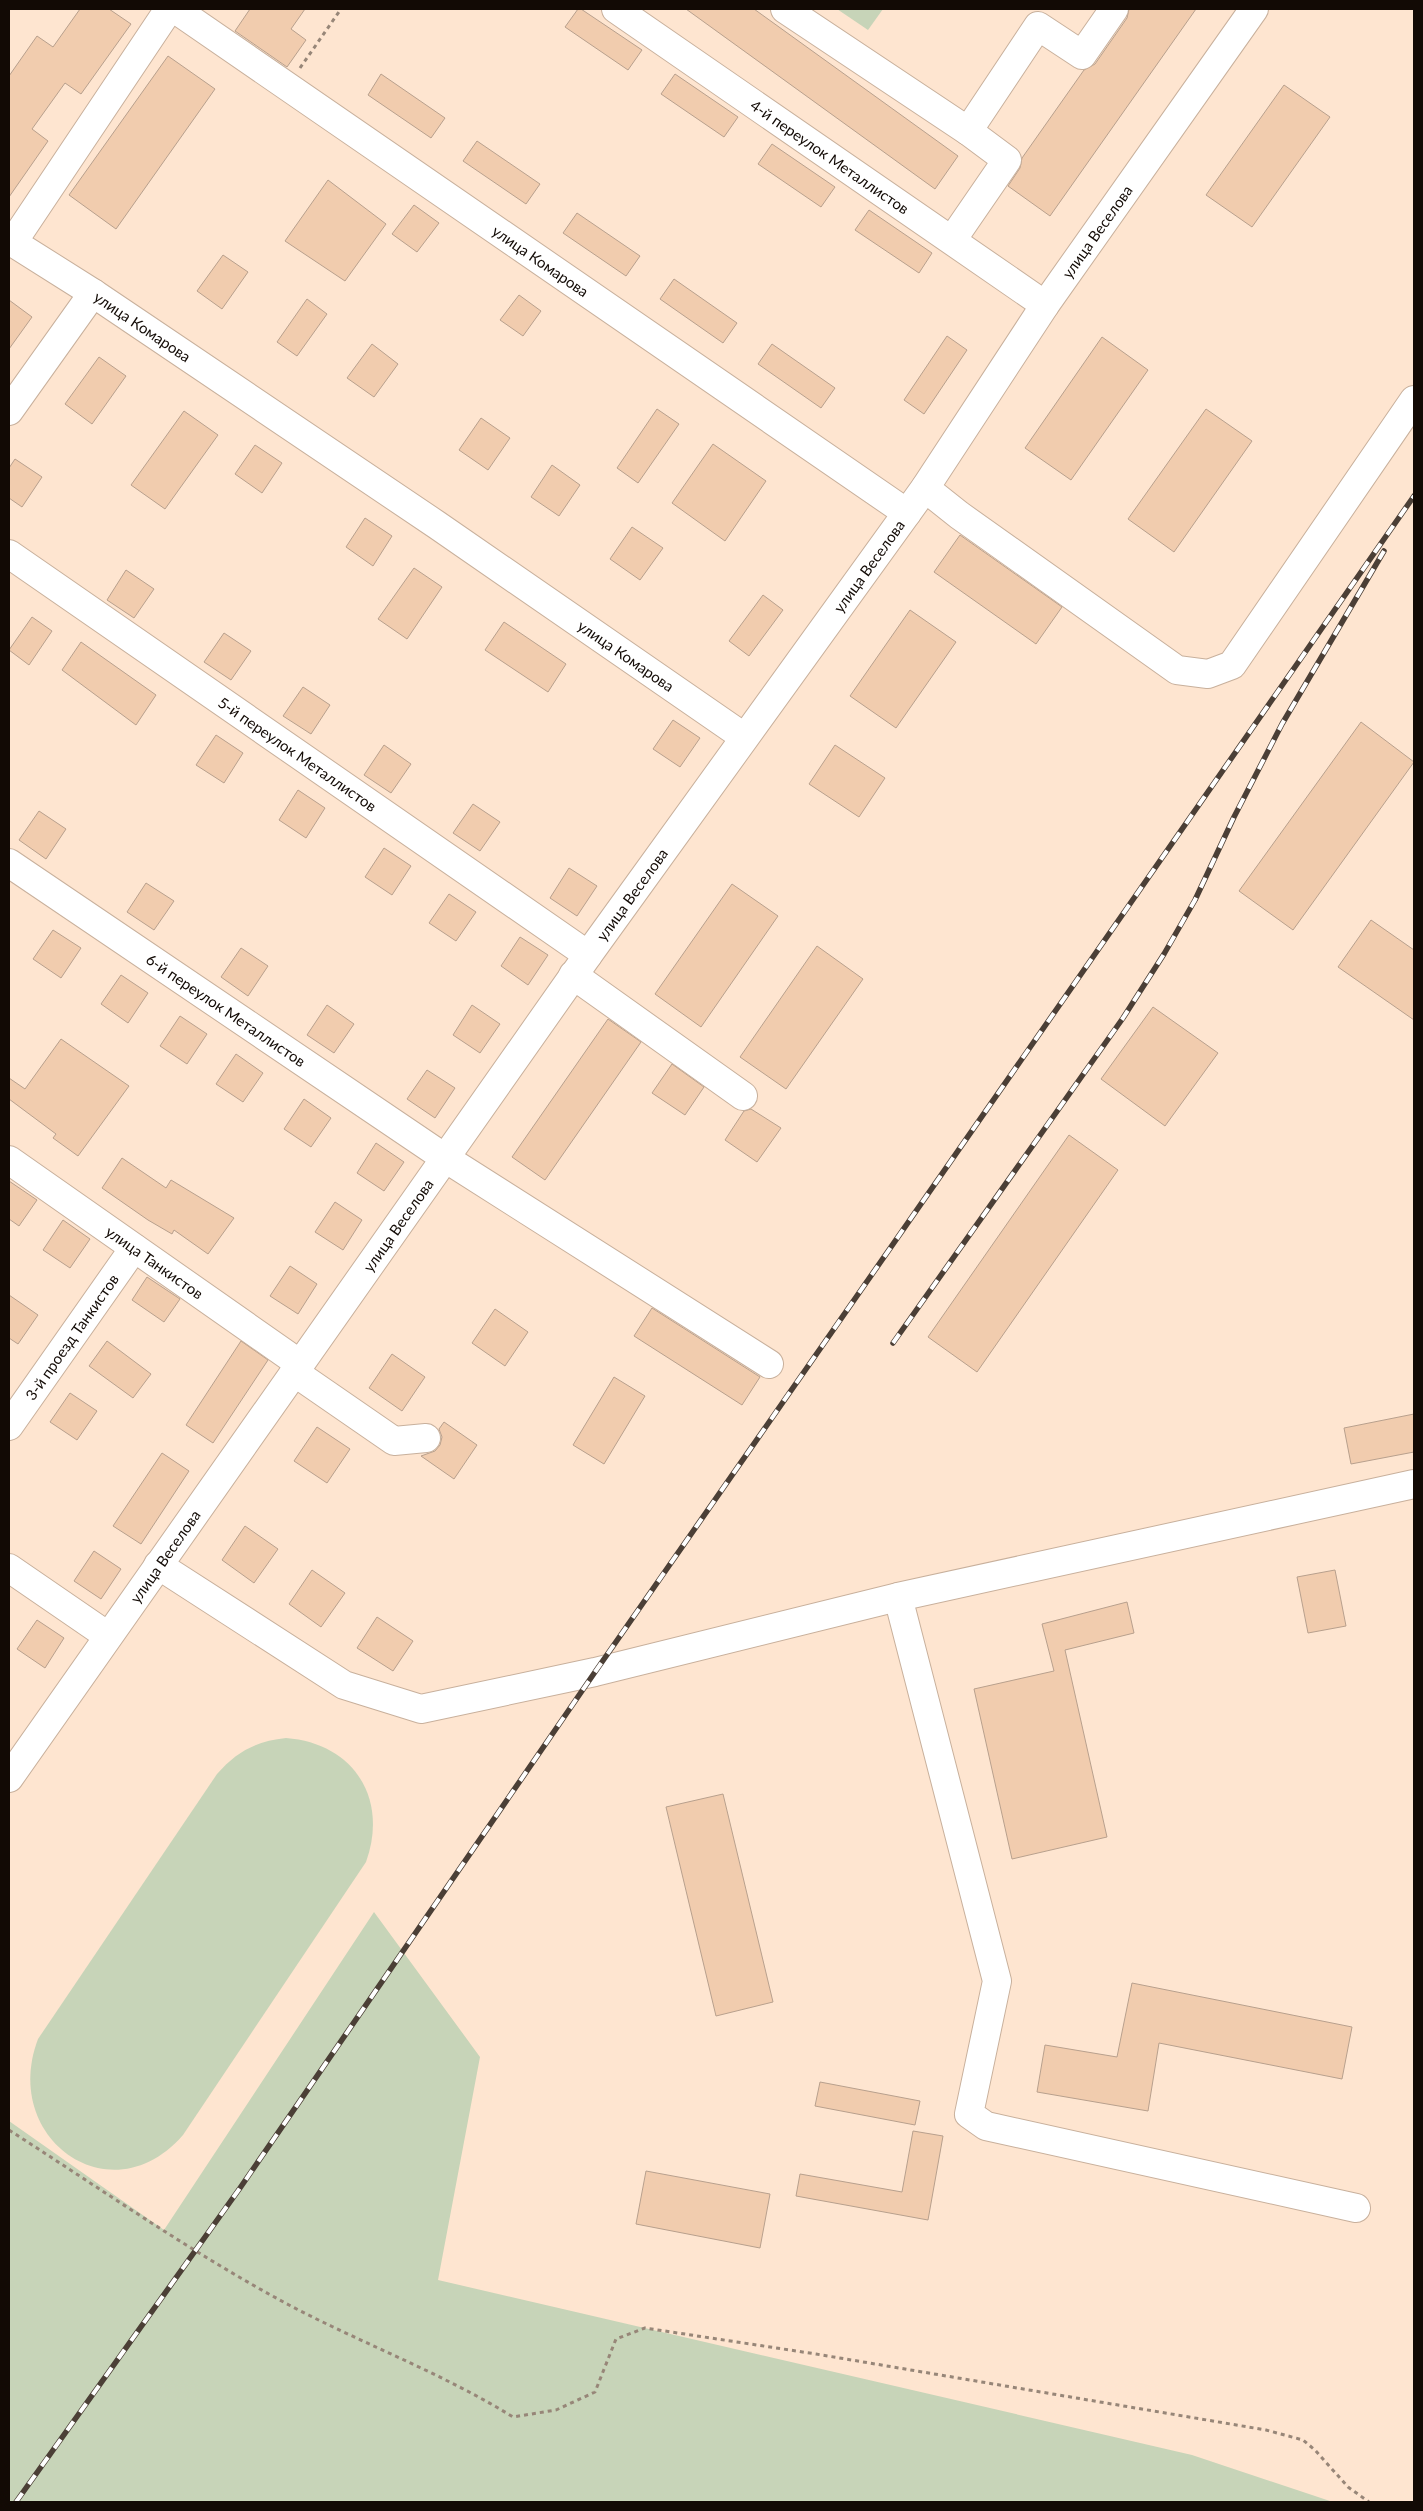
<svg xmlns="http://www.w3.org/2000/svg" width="1423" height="2511" viewBox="0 0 1423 2511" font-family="Lato,sans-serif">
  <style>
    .green { fill: #c7d4b8 }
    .building { fill: #f1ccae; stroke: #b8a08d }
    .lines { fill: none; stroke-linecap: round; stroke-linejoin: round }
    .minor-casing { stroke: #c8b09c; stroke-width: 30 }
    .path { stroke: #978678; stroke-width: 3; stroke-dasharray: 4 4; stroke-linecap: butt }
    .minor { stroke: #fff; stroke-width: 28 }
    .rail-casing { stroke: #4b3f36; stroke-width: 5.5 }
    .rail { stroke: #fff; stroke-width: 4; stroke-dasharray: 11; stroke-linecap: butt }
    .labels { text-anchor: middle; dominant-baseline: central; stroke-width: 5; stroke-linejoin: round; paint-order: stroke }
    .street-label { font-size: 15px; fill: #120a05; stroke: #fff }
  </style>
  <rect width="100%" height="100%" fill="#fee5d0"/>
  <!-- green -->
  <g class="green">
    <polygon points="837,9 883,9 868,30"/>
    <path d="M 286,1738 C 353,1743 389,1798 366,1862 L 183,2135 C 111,2218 0,2139 38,2039 L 217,1774 C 236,1752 256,1741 286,1738 Z"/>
    <polygon points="374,1912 480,2057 438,2280 1192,2455 1333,2502 9,2502 9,2121 164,2230"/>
  </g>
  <!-- building -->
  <g class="building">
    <polygon points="80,9 109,9 131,24 81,94 65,83 32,129 48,141 9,197 9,76 37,36 53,47"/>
    <polygon points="250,9 305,9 291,29 306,40 287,67 235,31"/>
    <polygon points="578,9 581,9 642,50 628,70 565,27"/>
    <polygon points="686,9 754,9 958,156 935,189"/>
    <polygon points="1129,9 1196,9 1050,216 1008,186 1020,168 1022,158 1084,70 1095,64 1127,18"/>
    <polygon points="168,56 215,89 116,229 69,195"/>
    <polygon points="381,74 445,118 431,138 368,95"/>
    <polygon points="675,74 738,117 724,137 661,94"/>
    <polygon points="1284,85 1330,117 1252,227 1206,195"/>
    <polygon points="477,141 540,184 526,204 463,161"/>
    <polygon points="772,144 835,187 821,207 758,164"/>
    <polygon points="328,180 386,224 345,281 285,241"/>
    <polygon points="414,205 439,223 417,252 392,234"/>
    <polygon points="869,210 932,253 919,273 855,230"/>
    <polygon points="577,213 640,256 626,276 563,233"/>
    <polygon points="223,255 248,272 222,309 197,291"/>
    <polygon points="674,279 737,323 723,343 660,299"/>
    <polygon points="519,295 541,311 523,336 500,320"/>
    <polygon points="307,299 327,314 297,356 277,342"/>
    <polygon points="9,300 32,317 9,349"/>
    <polygon points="947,336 967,350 924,414 904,400"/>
    <polygon points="1102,337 1148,370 1071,480 1025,448"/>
    <polygon points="372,344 398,364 374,397 347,378"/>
    <polygon points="772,344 835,388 821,408 758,364"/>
    <polygon points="99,357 126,376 92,424 65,404"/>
    <polygon points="657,409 679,424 638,483 617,468"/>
    <polygon points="1206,409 1252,441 1174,552 1128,519"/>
    <polygon points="184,411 218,435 165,509 131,485"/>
    <polygon points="481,418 510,438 488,470 459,450"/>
    <polygon points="713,444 766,481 725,541 672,503"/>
    <polygon points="255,445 282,463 262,493 235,474"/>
    <polygon points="15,459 42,477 22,507 9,498 9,468"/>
    <polygon points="552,465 580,485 559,516 531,497"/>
    <polygon points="365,518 392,536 373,566 346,547"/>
    <polygon points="632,527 663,548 640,580 610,559"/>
    <polygon points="960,535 1062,607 1036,644 934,572"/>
    <polygon points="414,568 442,587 407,639 378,619"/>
    <polygon points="126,570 154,589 134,618 107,600"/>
    <polygon points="763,595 783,610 749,656 729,641"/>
    <polygon points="910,610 956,642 896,728 850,696"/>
    <polygon points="32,617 52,631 29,665 9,650"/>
    <polygon points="504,622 566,664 548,692 485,650"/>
    <polygon points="224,633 251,651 231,680 204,662"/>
    <polygon points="81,642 156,695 136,725 62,670"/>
    <polygon points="303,687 330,705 311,734 283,716"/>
    <polygon points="673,720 700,738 680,767 653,749"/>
    <polygon points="1361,722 1414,762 1293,930 1239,891"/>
    <polygon points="216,735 243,753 224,783 196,765"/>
    <polygon points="384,745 411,764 391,793 364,775"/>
    <polygon points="835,745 885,778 859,817 809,784"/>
    <polygon points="298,790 325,808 306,838 279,820"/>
    <polygon points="473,804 500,822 480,851 453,833"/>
    <polygon points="39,811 66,829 46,859 19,840"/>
    <polygon points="384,848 411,866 392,895 365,877"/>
    <polygon points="569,868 597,886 577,916 550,898"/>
    <polygon points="146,883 174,901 154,930 127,912"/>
    <polygon points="732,884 778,916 701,1027 655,994"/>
    <polygon points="449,894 476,912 456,941 429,923"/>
    <polygon points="1371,920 1414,950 1414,1020 1338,967"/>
    <polygon points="53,930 81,948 61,978 33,959"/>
    <polygon points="520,937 548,955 528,985 501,966"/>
    <polygon points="817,946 863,979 786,1089 740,1057"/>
    <polygon points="241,948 268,966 248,996 221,977"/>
    <polygon points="121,975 148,993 128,1023 101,1004"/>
    <polygon points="327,1005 354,1024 334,1053 307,1035"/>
    <polygon points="472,1005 500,1024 480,1053 453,1035"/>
    <polygon points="1153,1007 1218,1053 1165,1126 1101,1079"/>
    <polygon points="180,1016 207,1034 187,1064 160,1046"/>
    <polygon points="608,1019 641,1042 545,1180 512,1157"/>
    <polygon points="61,1039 129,1086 78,1156 53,1138 56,1134 9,1099 9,1078 25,1089"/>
    <polygon points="236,1054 263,1073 243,1102 216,1084"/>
    <polygon points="672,1064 704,1087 685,1115 652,1093"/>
    <polygon points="427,1070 455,1088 435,1118 407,1099"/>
    <polygon points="304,1099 331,1118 311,1147 284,1129"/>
    <polygon points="751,1109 781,1128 757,1162 725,1140 744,1111"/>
    <polygon points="1069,1135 1118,1170 977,1372 928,1337"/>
    <polygon points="376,1143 404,1162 384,1191 357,1173"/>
    <polygon points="122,1158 166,1188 171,1180 234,1218 208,1254 174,1230 172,1234 148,1220 102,1188"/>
    <polygon points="9,1181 37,1200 19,1226 9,1219"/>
    <polygon points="335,1202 362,1220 343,1250 315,1232"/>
    <polygon points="63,1220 90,1239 70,1268 43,1250"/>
    <polygon points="290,1266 317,1284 298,1314 270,1296"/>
    <polygon points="147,1277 180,1299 164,1322 132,1300"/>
    <polygon points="9,1295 38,1315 18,1344 9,1338"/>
    <polygon points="652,1308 760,1377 742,1405 634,1336"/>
    <polygon points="495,1309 528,1332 505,1366 472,1343"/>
    <polygon points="107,1341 151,1374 133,1398 89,1366"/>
    <polygon points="241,1341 268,1360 213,1443 186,1425"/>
    <polygon points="392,1354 425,1377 402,1411 369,1388"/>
    <polygon points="614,1377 645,1396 604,1464 573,1445"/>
    <polygon points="70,1393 97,1411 77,1440 50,1422"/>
    <polygon points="1414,1414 1414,1452 1351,1464 1344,1428"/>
    <polygon points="444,1422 477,1445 454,1479 421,1456 435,1451 440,1445 442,1437 439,1429"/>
    <polygon points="317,1427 350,1449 327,1483 294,1461"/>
    <polygon points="162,1453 189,1471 141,1544 113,1526"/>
    <polygon points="245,1526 278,1549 254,1583 222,1560"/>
    <polygon points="94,1551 121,1569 101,1599 74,1581"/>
    <polygon points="312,1570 345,1593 321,1627 289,1604"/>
    <polygon points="1335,1570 1346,1626 1308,1633 1297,1577"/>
    <polygon points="1127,1602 1134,1633 1065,1650 1107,1837 1012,1859 974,1689 1054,1671 1042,1624"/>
    <polygon points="377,1617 413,1641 393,1671 357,1648"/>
    <polygon points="37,1620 64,1638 45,1668 17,1649"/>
    <polygon points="723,1794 773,2002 716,2016 666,1807"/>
    <polygon points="1132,1983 1352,2027 1342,2079 1159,2043 1148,2111 1037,2092 1045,2045 1117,2057"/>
    <polygon points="820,2082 920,2101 915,2125 815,2106"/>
    <polygon points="913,2131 943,2136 928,2220 796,2196 800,2174 902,2192"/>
    <polygon points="646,2171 770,2194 760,2248 636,2224"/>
  </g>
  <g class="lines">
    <!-- minor casing -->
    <g class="minor-casing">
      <g id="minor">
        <path id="s1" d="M 175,9 L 907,513"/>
        <path id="s2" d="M 616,9 L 1045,305"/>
        <polyline points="785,9 968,131 1038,26 1082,55 1114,9"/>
        <path id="s3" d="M 9,240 L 93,293 L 437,525 L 744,737"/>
        <polyline points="952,240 1007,160 968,131"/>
        <polyline points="13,242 169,9"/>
        <polyline points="9,411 93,293"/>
        <polyline points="925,488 959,515 1177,670 1208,674 1232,665 1414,400"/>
        <path id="s4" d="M 9,554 L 588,955"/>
        <path id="s5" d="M 9,863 L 445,1158 L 769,1364"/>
        <polyline points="573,975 743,1096"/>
        <path id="s6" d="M 9,1160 L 300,1364"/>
        <polyline points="294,1372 394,1441 426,1438"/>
        <path id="s7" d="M 9,1426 L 134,1248"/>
        <polyline points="158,1565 344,1685 421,1709 595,1672 898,1597 1414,1484"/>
        <polyline points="9,1568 108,1636"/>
        <polyline points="898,1597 997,1981 969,2114 986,2126 1356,2208"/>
        <path id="s8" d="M 9,1778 L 588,955 L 925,488 L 1045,305 L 1254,9"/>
      </g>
    </g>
    <!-- path -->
    <g class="path">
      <polyline points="300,68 341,9"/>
      <path d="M 9,2130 C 101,2189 192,2253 289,2305 C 363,2344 442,2373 513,2417 L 556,2410 L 595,2392 L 616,2339 L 645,2328 L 816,2354 L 1266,2430 L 1303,2440 L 1315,2450 L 1348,2487 L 1369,2502"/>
    </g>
    <!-- minor -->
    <use href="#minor" class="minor"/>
    <!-- rail casing -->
    <g class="rail-casing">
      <g id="rail">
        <polyline points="893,1343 1123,1018 1164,954 1195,900 1234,817 1282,724 1384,551"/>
        <polyline points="16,2502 240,2188 595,1672 1414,496"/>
      </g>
    </g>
    <!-- rail -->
    <use href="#rail" class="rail"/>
  </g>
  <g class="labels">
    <!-- street labels -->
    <g class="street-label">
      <text stroke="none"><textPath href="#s2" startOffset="260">4-й переулок Металлистов</textPath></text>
      <text stroke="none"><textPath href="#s8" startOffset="1891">улица Веселова</textPath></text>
      <text stroke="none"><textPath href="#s1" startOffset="444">улица Комарова</textPath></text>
      <text stroke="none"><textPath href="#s3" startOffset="159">улица Комарова</textPath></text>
      <text stroke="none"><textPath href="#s8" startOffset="1486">улица Веселова</textPath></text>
      <text stroke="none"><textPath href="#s3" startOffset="744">улица Комарова</textPath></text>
      <text stroke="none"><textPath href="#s4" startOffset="351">5-й переулок Металлистов</textPath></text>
      <text stroke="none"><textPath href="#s8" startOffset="1081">улица Веселова</textPath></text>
      <text stroke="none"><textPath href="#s5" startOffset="262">6-й переулок Металлистов</textPath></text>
      <text stroke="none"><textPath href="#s8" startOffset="676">улица Веселова</textPath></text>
      <text stroke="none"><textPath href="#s6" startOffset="178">улица Танкистов</textPath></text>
      <text stroke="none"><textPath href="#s7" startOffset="109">3-й проезд Танкистов</textPath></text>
      <text stroke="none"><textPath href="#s8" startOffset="271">улица Веселова</textPath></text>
    </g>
  </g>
  <!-- border -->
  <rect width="1423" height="2511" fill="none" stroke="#120a05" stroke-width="20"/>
</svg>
